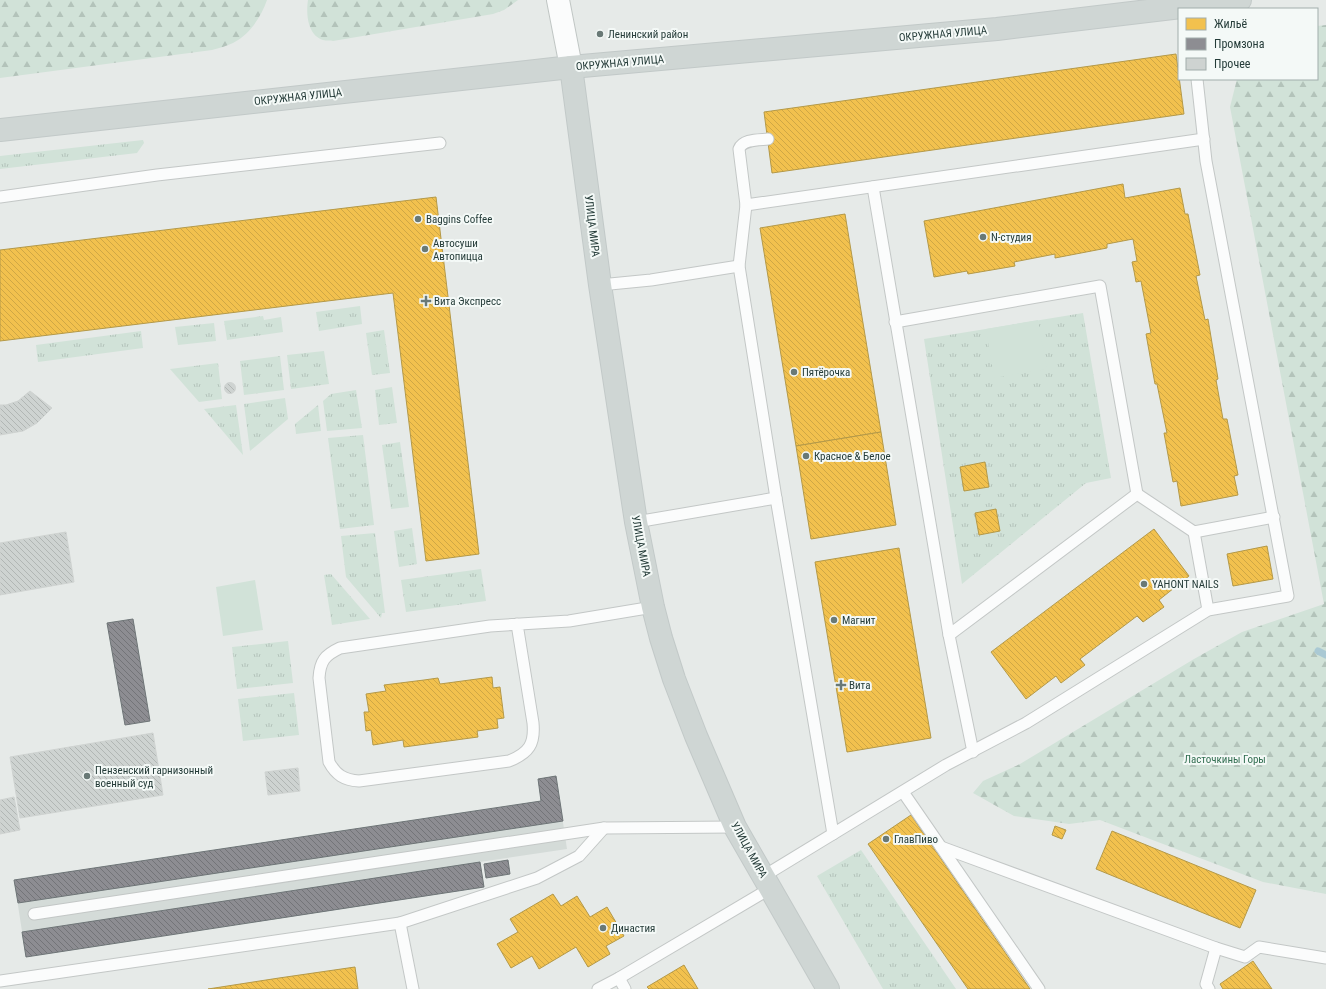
<svg xmlns="http://www.w3.org/2000/svg" width="1326" height="989" viewBox="0 0 1326 989" font-family="'Roboto Condensed',sans-serif">
  <style>
    .built { fill: #d4dbd8 }
    .grass { fill: url(#grass-tufts) }
    .forest { fill: url(#forest-firs) }
    .pitch { fill: #d1e2d8 }
    .homes { fill: url(#homes-back-hatch); stroke: #b49948 }
    .industry { fill: url(#industry-back-hatch); stroke: #6e7577 }
    .lines { fill: none; stroke-linecap: round; stroke-linejoin: round }
    .stream { stroke: #aac9d4; stroke-width: 7 }
    .building { fill: url(#building-back-hatch); stroke: #cfd3d1 }
    .service-casing { stroke: #c3c7c6; stroke-width: 13 }
    .secondary-casing { stroke: #c0c6c4; stroke-width: 24 }
    .primary-casing { stroke: #c2c9c8; stroke-width: 24 }
    .service { stroke: #fbfcfc; stroke-width: 11 }
    .secondary { stroke: #fbfcfc; stroke-width: 22 }
    .primary { stroke: #cfd6d4; stroke-width: 22 }
    .poi-dot { fill: #697976; stroke: #f4f9f7; stroke-width: 1.5 }
    .labels { text-anchor: middle; dominant-baseline: central; stroke-width: 4; stroke-linejoin: round; paint-order: stroke }
    .poi-label { font-size: 11px; fill: #253c39; stroke: #f4f9f7; text-anchor: start }
    .street-label { font-size: 11px; fill: #253c39; stroke: #f4f9f7 }
    .park-label { font-size: 11px; fill: #336f52; stroke: #f4f9f7 }
  </style>
  <defs>
    <pattern id="grass-tufts" width="24" height="20" patternUnits="userSpaceOnUse"><rect width="24" height="20" fill="#d1e2d8"/><path d="M3 7l-1-3M5 7V3M7 7l1-3M15 17l-1-3M17 17v-4M19 17l1-3" fill="none" stroke="#b3c3ba"/></pattern>
    <pattern id="forest-firs" width="22" height="20" patternUnits="userSpaceOnUse"><rect width="22" height="20" fill="#d1e2d8"/><path d="M5 1l3.5 6h-7zM16 11l3.5 6h-7z" fill="#b3c3ba"/></pattern>
    <pattern id="homes-back-hatch" width="6" height="6" patternUnits="userSpaceOnUse"><rect width="6" height="6" fill="#f2c14e"/><path d="M-1 5l2 2M0 0l6 6M5-1l2 2" fill="none" stroke="#cfa745"/></pattern>
    <pattern id="industry-back-hatch" width="6" height="6" patternUnits="userSpaceOnUse"><rect width="6" height="6" fill="#8d8d92"/><path d="M-1 5l2 2M0 0l6 6M5-1l2 2" fill="none" stroke="#737478"/></pattern>
    <pattern id="building-back-hatch" width="6" height="6" patternUnits="userSpaceOnUse"><rect width="6" height="6" fill="#ced3d1"/><path d="M-1 5l2 2M0 0l6 6M5-1l2 2" fill="none" stroke="#b1b6b4"/></pattern>
  </defs>
  <rect width="100%" height="100%" fill="#e6eae8"/>
  <!-- built -->
  <polygon class="built" points="556,776 567,849 480,862 484,887 26,957 14,880 541,801 538,779"/>
  <!-- grass -->
  <g class="grass">
    <polygon points="143,140 144,143 137,153 0,169 0,156"/>
    <polygon points="360,306 362,324 319,331 316,312"/>
    <polygon points="1083,313 1111,478 1086,483 962,584 924,339"/>
    <polygon points="263,316 264,320 281,317 283,332 227,340 224,321"/>
    <polygon points="214,323 216,341 178,345 175,327"/>
    <polygon points="384,330 390,373 372,375 366,333"/>
    <polygon points="141,331 143,348 38,362 36,345"/>
    <polygon points="324,351 329,384 291,389 287,355"/>
    <polygon points="280,356 284,390 244,395 240,361"/>
    <polygon points="218,363 222,399 199,402 170,369"/>
    <polygon points="392,387 397,423 379,425 375,390"/>
    <polygon points="356,390 362,428 327,431 323,401 331,394"/>
    <polygon points="285,398 288,419 250,451 244,404"/>
    <polygon points="236,405 243,455 204,409"/>
    <polygon points="318,405 321,431 296,434 295,424"/>
    <polygon points="363,435 374,525 340,529 328,438"/>
    <polygon points="400,442 409,507 391,509 382,445"/>
    <polygon points="412,528 417,564 399,567 394,531"/>
    <polygon points="375,533 385,613 382,613 381,618 346,577 341,536"/>
    <polygon points="481,569 486,601 406,612 401,580"/>
    <polygon points="331,574 370,619 332,625 324,575"/>
    <polygon points="288,641 293,683 237,689 232,647"/>
    <polygon points="294,693 299,735 243,741 238,699"/>
    <polygon points="861,850 956,989 883,989 817,876"/>
  </g>
  <!-- forest -->
  <g class="forest">
    <path d="M 0,0 L 267,0 C 261,17 250,34 233,43 C 227,46 219,48 212,50 L 0,78 Z"/>
    <path d="M 308,0 L 518,0 L 504,10 L 493,14 L 333,41 C 331,40 326,41 323,40 C 307,35 306,13 308,0 Z"/>
    <polygon points="1326,25 1326,894 1263,882 1100,820 1069,824 1014,816 973,793 983,781 1020,764 1194,659 1242,632 1324,604 1230,107 1237,79 1317,79 1317,26"/>
  </g>
  <!-- pitch -->
  <g class="pitch">
    <polygon points="1038,320 1047,369 994,378 986,329"/>
    <polygon points="255,580 263,630 223,636 216,587"/>
  </g>
  <!-- homes -->
  <g class="homes">
    <polygon points="1176,54 1184,114 772,173 764,112"/>
    <polygon points="1123,184 1125,198 1180,188 1185,214 1188,214 1200,275 1196,276 1205,320 1208,319 1218,379 1216,380 1223,419 1227,419 1238,475 1234,476 1238,495 1181,506 1177,481 1173,482 1164,433 1167,433 1157,384 1155,384 1146,334 1151,333 1141,281 1136,282 1134,271 1132,262 1137,261 1133,239 1107,244 1107,248 1055,258 1055,254 1014,262 1015,266 968,274 967,271 934,277 924,221"/>
    <polygon points="436,197 479,554 426,561 393,293 0,341 0,250"/>
    <polygon points="845,214 881,432 796,446 760,228"/>
    <polygon points="881,432 896,525 811,539 796,446"/>
    <polygon points="985,462 989,487 964,491 960,467"/>
    <polygon points="996,509 1000,531 979,535 975,513"/>
    <polygon points="1154,529 1189,576 1159,600 1164,607 1143,622 1137,616 1080,659 1085,665 1061,683 1056,676 1026,699 991,652"/>
    <polygon points="1267,546 1273,579 1233,586 1227,554"/>
    <polygon points="899,548 931,738 847,752 815,562"/>
    <polygon points="492,677 493,688 500,687 504,718 497,719 498,728 477,731 478,737 404,747 403,740 373,745 371,730 366,731 364,712 369,712 366,694 386,691 384,685 424,680 438,678 440,684"/>
    <polygon points="911,815 961,888 1030,989 968,989 868,844"/>
    <polygon points="1055,826 1066,830 1062,839 1052,835"/>
    <polygon points="1112,831 1256,890 1240,928 1096,869"/>
    <polygon points="553,894 561,906 577,896 590,917 607,907 624,936 606,946 610,954 588,967 576,947 539,969 532,956 511,968 497,944 518,932 510,919"/>
    <polygon points="1253,961 1272,989 1223,989 1220,984"/>
    <polygon points="684,965 698,989 649,989 647,987"/>
    <polygon points="355,967 358,989 208,989 279,978"/>
  </g>
  <!-- industry -->
  <g class="industry">
    <polygon points="133,619 150,721 125,725 107,623"/>
    <polygon points="556,776 563,821 18,903 14,880 541,801 538,779"/>
    <polygon points="508,860 510,874 486,878 484,864"/>
    <polygon points="480,862 484,887 26,957 22,932"/>
  </g>
  <g class="lines">
    <!-- stream -->
    <polyline class="stream" points="1318,651 1326,655"/>
  </g>
  <!-- building -->
  <g class="building">
    <circle cx="230" cy="388" r="5.5"/>
    <polygon points="30,391 52,408 37,423 23,431 0,435 0,405 6,405 18,401"/>
    <polygon points="66,532 74,582 0,595 0,543"/>
    <polygon points="153,733 163,795 20,818 10,757"/>
    <polygon points="298,768 300,791 268,795 265,772"/>
    <polygon points="14,797 20,830 0,834 0,800"/>
  </g>
  <g class="lines">
    <!-- service casing -->
    <g class="service-casing">
      <g id="service">
        <path d="M 768,139 C 758,140 743,139 739,149 L 746,205 L 739,266 L 776,498 L 833,834"/>
        <polyline points="873,187 949,635 973,752"/>
        <polyline points="0,197 157,175 440,143"/>
        <polyline points="746,205 1204,139"/>
        <polyline points="600,285 651,280 739,266"/>
        <polyline points="895,322 1100,286 1137,494"/>
        <polyline points="636,522 776,498"/>
        <polyline points="1194,532 1208,610"/>
        <path d="M 517,624 L 533,723 C 535,744 529,753 509,761 L 359,781 C 344,780 336,775 329,762 L 319,678 C 320,661 325,655 340,648 L 490,626 L 569,621 L 653,607"/>
        <polyline points="949,635 1137,494 1194,532 1274,517"/>
        <polyline points="903,792 1039,989"/>
        <polyline points="941,847 1216,948 1245,957 1259,947 1326,958"/>
        <polyline points="764,876 946,765 1026,723 1208,610 1288,596 1206,161 1197,79"/>
        <polyline points="34,914 604,828 735,827"/>
        <polyline points="400,923 413,989"/>
        <polyline points="619,978 625,989"/>
        <polyline points="0,981 400,923 537,878 579,856 604,828"/>
        <polyline points="598,989 619,978 771,888"/>
        <polyline points="1209,989 1206,984 1216,948"/>
      </g>
    </g>
    <!-- secondary casing -->
    <g class="secondary-casing">
      <polyline id="secondary" points="558,0 571,67"/>
    </g>
    <!-- primary casing -->
    <g class="primary-casing">
      <g id="primary">
        <polyline points="571,67 600,285 636,522 653,607 661,638 674,679 696,736 735,827 828,989"/>
        <polyline points="0,130 571,67 997,29 1240,0"/>
      </g>
    </g>
    <!-- service -->
    <use href="#service" class="service"/>
    <!-- secondary -->
    <use href="#secondary" class="secondary"/>
    <!-- primary -->
    <use href="#primary" class="primary"/>
  </g>
  <!-- markers -->
  <g class="poi-dot">
    <circle cx="600" cy="34" r="4"/>
    <circle cx="418" cy="219" r="4"/>
    <circle cx="983" cy="237" r="4"/>
    <circle cx="425" cy="249" r="4"/>
    <path d="M424 295h4v4h4v4h-4v4h-4v-4h-4v-4h4z"/>
    <circle cx="794" cy="372" r="4"/>
    <circle cx="806" cy="456" r="4"/>
    <circle cx="1144" cy="584" r="4"/>
    <circle cx="834" cy="620" r="4"/>
    <path d="M839 679h4v4h4v4h-4v4h-4v-4h-4v-4h4z"/>
    <circle cx="87" cy="776" r="4"/>
    <circle cx="886" cy="839" r="4"/>
    <circle cx="603" cy="928" r="4"/>
  </g>
  <g class="labels">
    <!-- poi labels -->
    <g class="poi-label">
      <text x="608" y="34">Ленинский район</text>
      <text x="426" y="219">Baggins Coffee</text>
      <text x="991" y="237">N-студия</text>
      <text x="433" y="243">Автосуши<tspan x="433" dy="13">Автопицца</tspan></text>
      <text x="434" y="301">Вита Экспресс</text>
      <text x="802" y="372">Пятёрочка</text>
      <text x="814" y="456">Красное &amp; Белое</text>
      <text x="1152" y="584">YAHONT NAILS</text>
      <text x="842" y="620">Магнит</text>
      <text x="849" y="685">Вита</text>
      <text x="95" y="770">Пензенский гарнизонный<tspan x="95" dy="13">военный суд</tspan></text>
      <text x="894" y="839">ГлавПиво</text>
      <text x="611" y="928">Династия</text>
    </g>
    <!-- street labels -->
    <g class="street-label">
      <text transform="translate(943 34) rotate(-5)">ОКРУЖНАЯ УЛИЦА</text>
      <text transform="translate(620 63) rotate(-5)">ОКРУЖНАЯ УЛИЦА</text>
      <text transform="translate(298 97) rotate(-6)">ОКРУЖНАЯ УЛИЦА</text>
      <text transform="translate(592 226) rotate(83)">УЛИЦА МИРА</text>
      <text transform="translate(641 546) rotate(79)">УЛИЦА МИРА</text>
      <text transform="translate(749 850) rotate(61)">УЛИЦА МИРА</text>
    </g>
    <!-- park labels -->
    <g class="park-label">
      <text x="1225" y="759">Ласточкины Горы</text>
    </g>
  </g>
  <!-- legend -->
  <rect x="1178" y="8" width="140" height="72" fill="#f4f9f7" stroke="#a1adab"/>
  <rect x="1186" y="18" width="20" height="12" fill="#f2c14e" stroke="#a1adab"/>
  <text x="1214" y="28" font-size="12" fill="#253c39">Жильё</text>
  <rect x="1186" y="38" width="20" height="12" fill="#8d8d92" stroke="#a1adab"/>
  <text x="1214" y="48" font-size="12" fill="#253c39">Промзона</text>
  <rect x="1186" y="58" width="20" height="12" fill="#ced3d1" stroke="#a1adab"/>
  <text x="1214" y="68" font-size="12" fill="#253c39">Прочее</text>
</svg>
